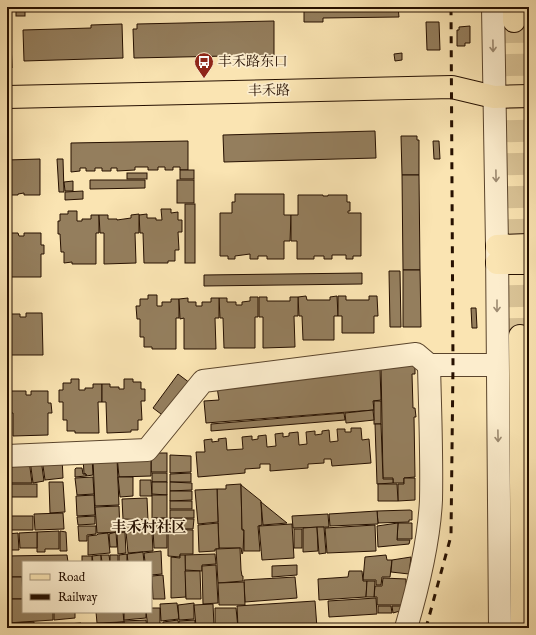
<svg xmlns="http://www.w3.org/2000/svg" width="536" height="635" viewBox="0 0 536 635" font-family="'IM FELL English','Noto Serif SC',serif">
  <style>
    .building { fill: #947e5d; stroke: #261000 }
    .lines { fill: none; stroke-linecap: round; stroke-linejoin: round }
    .major-tunnel { stroke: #dac497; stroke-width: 22; stroke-dasharray: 22 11; stroke-linecap: butt }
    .minor-casing { stroke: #5b452c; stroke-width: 24 }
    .major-casing { stroke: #261000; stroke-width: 24 }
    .minor { stroke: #fcedcd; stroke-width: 22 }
    .major { stroke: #fae4b2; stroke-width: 22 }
    .rail { stroke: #261000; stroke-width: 3; stroke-dasharray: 7 7; stroke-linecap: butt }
    .oneway { stroke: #9c8a71 }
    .labels { text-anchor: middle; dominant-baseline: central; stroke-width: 3.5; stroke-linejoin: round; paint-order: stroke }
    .poi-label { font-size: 14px; fill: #261000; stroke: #fcedcd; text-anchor: start }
    .street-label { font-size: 14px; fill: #261000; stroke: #fcedcd }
    .neighbourhood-label { font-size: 15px; font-weight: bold; fill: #261000; stroke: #fcedcd }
  </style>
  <rect width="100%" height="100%" fill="#fae4b2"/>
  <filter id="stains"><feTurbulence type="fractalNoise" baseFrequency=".005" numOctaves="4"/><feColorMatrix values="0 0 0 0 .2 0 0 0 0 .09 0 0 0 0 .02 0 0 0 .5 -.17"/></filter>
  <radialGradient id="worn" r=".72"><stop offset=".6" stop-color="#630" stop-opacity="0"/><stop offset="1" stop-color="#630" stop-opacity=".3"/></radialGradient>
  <!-- building -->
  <g class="building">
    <rect x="16" y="7" width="9" height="9"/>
    <polygon points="287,7 398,7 399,17 323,18 323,22 304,22 304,10 287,11"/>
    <polygon points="274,21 274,55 134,58 133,29 137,29 137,24"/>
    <polygon points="426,22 439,22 440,50 427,50"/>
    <polygon points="122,24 123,58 24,61 23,30 91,28 91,25"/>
    <polygon points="470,26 470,43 465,43 465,46 457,46 457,30 459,30 459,27"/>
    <polygon points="7,40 11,40 12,68 7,68"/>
    <polygon points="402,53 402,60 395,61 394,54"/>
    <polygon points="375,131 376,158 224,162 223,135"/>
    <polygon points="401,136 417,136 417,140 419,140 419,175 402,175"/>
    <polygon points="188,141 188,170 180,170 180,167 173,167 173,170 165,170 165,167 158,167 158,170 148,170 148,167 135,167 135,170 117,171 117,168 111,168 111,171 102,171 102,168 95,168 95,171 86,171 86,168 80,168 80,171 71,172 71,143"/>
    <polygon points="433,141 439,141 440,159 434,159"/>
    <polygon points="40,159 40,195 24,195 24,193 18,194 18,195 7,195 7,160"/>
    <polygon points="57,159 63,159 64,192 59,192"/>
    <rect x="180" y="170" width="14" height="9"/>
    <rect x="127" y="173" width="20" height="6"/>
    <polygon points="402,175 419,175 420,270 403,270"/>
    <polygon points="90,180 145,180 145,188 90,189"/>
    <rect x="177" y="180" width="17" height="23"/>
    <polygon points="73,181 73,191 65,191 64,182"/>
    <polygon points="83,191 83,199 65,200 65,192"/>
    <polygon points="235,194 284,194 284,215 291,215 290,241 284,241 284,259 267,259 267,256 258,256 258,259 250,259 250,254 235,256 235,259 228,259 228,256 220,256 220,213 232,213 232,202 235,202"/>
    <polygon points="298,195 323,195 323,196 328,196 328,195 347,195 347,202 350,202 350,211 348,211 348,213 361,213 361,256 353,256 353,259 346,259 346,255 332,255 332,259 324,259 324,256 314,256 314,259 297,259 297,241 291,241 291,215 298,215"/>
    <rect x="185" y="204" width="10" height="59"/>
    <polygon points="161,209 171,209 171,213 178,212 178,220 182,220 182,232 178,232 179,250 175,250 175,261 168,261 168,263 144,263 143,233 140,233 139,215 147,214 147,218 156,218 156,220 162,220"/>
    <polygon points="68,211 77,211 77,221 82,221 82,219 91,219 91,215 99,215 99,233 96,233 96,264 72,264 72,262 64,263 64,252 61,252 60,234 58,234 58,221 60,221 60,214 68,214"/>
    <polygon points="139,214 139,233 135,233 136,263 104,264 104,233 100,233 99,215 108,215 108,219 117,219 117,220 131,218 131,215"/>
    <polygon points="7,233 18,233 19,236 24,236 24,233 41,233 41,245 44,245 44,254 41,254 41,277 7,277"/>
    <polygon points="403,270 420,270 421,327 403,327"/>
    <polygon points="389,271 400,271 401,327 390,327"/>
    <polygon points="362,273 362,284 204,286 204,275"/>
    <polygon points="148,295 157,295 157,306 162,306 162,302 171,302 171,299 179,299 179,318 176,318 176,349 152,349 152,347 144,347 144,337 140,337 140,319 137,319 136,306 140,306 140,299 148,299"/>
    <polygon points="306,296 307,300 330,300 330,297 337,296 338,316 334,316 334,340 303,340 302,316 299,316 298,297"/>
    <polygon points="338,296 346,296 346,300 369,300 369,296 377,296 378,316 374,316 374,333 342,333 342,316 338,316"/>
    <polygon points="250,297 258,297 258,317 255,317 255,348 224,348 223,318 220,318 219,298 227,298 227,302 236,302 236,305 242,305 242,302 250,301"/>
    <polygon points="259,297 267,297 267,301 290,301 290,297 298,297 298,316 294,316 295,347 263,348 263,317 259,317"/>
    <polygon points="188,298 188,302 196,302 196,306 202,306 202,302 211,302 211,298 219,298 219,318 215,318 216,349 184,349 184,318 180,319 179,299"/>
    <polygon points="471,308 476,308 477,328 472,328"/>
    <polygon points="26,313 42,313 43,355 8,355 7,314 20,314 20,317 26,317"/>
    <polygon points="415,365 415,374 412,374 413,408 415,408 416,417 414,417 415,477 404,478 404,483 393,483 393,478 383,478 381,366"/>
    <polygon points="380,369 381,400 373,401 374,410 206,423 204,401 219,400 217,387"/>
    <polygon points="178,374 190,383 165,417 153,408"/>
    <polygon points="71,379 79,379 79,390 85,390 85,388 93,388 93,384 102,384 102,402 98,402 99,433 75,433 75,431 67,431 67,420 63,420 63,402 59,402 59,390 63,390 63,383 71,383"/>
    <polygon points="124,379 133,379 133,382 141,382 141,389 145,389 145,401 141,401 142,420 138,420 138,430 131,430 131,432 107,433 106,402 102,402 102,384 110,384 110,387 119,387 119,389 124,389"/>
    <rect x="7" y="391" width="2" height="22"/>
    <polygon points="10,391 26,391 26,395 31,395 31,391 48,391 48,403 51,403 52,413 48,413 48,435 13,436 13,413 10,413"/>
    <rect x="374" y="401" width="7" height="23"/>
    <polygon points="373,410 374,420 346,423 345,413"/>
    <polygon points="344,413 345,420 211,431 211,424"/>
    <polygon points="375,424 381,424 383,479 393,479 393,483 377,484"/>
    <polygon points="351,428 361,428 362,440 369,439 371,463 332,466 331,459 324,459 324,463 308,464 308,468 270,471 270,464 260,464 260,468 245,469 245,473 198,477 196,452 205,452 204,440 212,439 212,442 219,441 218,439 226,438 227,450 243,449 242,437 252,436 252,440 258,439 258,436 266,435 267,447 276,446 275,434 283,433 283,437 289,436 289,433 298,432 299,445 307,444 306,432 315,431 315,435 322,434 322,431 329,430 330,442 338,441 337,429 345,429 345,432 351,432"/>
    <rect x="151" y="453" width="16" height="19"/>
    <polygon points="151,455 151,476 119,477 117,456"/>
    <polygon points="170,455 191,456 191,472 170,473"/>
    <polygon points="62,457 63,478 45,480 42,459"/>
    <polygon points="83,457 92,457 93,475 86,476 86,474 84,474"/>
    <polygon points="117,458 119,505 95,506 93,460"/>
    <polygon points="41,459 44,481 33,483 30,460"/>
    <polygon points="29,460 32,483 7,483 7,462"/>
    <polygon points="76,468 82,468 83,474 86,474 86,476 75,477 75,469"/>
    <rect x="152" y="473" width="15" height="9"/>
    <polygon points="191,473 191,482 170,482 170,474"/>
    <polygon points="93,477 94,494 77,495 75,478"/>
    <polygon points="118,477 133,477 133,496 120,497"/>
    <polygon points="404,478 415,478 415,500 398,501 398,484 404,484"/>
    <polygon points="140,480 151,480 152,496 140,496"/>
    <polygon points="49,482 63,482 65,512 50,513"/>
    <polygon points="152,482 167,482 167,495 152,494"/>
    <polygon points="170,482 192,483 192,490 170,491"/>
    <rect x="7" y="484" width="30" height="13"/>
    <polygon points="241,484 242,530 244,530 243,552 242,554 241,548 219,548 217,489 226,489 226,485"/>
    <polygon points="378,484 397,484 398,501 378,501"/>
    <polygon points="241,485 261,501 262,525 258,526 260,551 244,551 244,530 242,529"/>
    <polygon points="217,489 218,522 198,524 195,490"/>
    <polygon points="170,491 192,491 192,500 170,501"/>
    <polygon points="94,495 95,515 77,516 76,496"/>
    <rect x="152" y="495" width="15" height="23"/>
    <polygon points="147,498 148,520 123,519 122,499"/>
    <rect x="170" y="501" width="22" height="8"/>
    <polygon points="261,502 287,523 263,525"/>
    <polygon points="7,504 9,504 9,516 33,516 33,530 7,530"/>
    <polygon points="119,506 120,532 97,533 95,507"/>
    <rect x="170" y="510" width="24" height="8"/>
    <polygon points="410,510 412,511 412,520 409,520 409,522 378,523 377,511"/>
    <polygon points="377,511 378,524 330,526 329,514"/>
    <polygon points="63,513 64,529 35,530 34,514"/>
    <polygon points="328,514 329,527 293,528 292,516"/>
    <polygon points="95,516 95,524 78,525 77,517"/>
    <polygon points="152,518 194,519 193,529 152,528"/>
    <polygon points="121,522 143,522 143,531 121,532"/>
    <polygon points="218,523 219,549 215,549 215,551 199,552 198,525"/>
    <polygon points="398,523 412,523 412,539 397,539"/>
    <polygon points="398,523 397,540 410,540 409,544 378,547 377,526"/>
    <polygon points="292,524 294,558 262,560 259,526"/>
    <polygon points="375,525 376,551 327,553 325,528"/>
    <polygon points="78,526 96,526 96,534 87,535 87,541 79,541"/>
    <polygon points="317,527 318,551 303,552 303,528"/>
    <polygon points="317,527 324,527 326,553 319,554"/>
    <polygon points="153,529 167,529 167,548 154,548"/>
    <polygon points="168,529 193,530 193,554 180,554 180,557 168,556"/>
    <rect x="294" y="529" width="8" height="19"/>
    <polygon points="59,531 59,549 45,549 45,552 37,552 37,532"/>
    <polygon points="60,531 66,532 67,551 60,551"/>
    <polygon points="152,531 153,551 128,553 126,532"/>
    <polygon points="37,532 37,548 20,548 19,533"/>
    <polygon points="116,532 117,547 110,547 109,534"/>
    <polygon points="125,532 126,553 118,554 117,533"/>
    <polygon points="18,533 19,550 7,550 7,534"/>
    <polygon points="108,533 110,553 88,555 88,536 97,535 98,534"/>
    <polygon points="240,548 241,570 242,576 243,576 243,581 218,583 216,549"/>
    <polygon points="161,551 162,574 151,575 151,562 145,562 144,553"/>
    <polygon points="143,552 144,562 128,562 127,554"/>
    <polygon points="127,554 127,562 119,562 119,555"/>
    <polygon points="215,554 216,564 202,565 202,571 185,570 185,555"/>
    <polygon points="67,555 68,562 23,562 23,577 7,577 7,556"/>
    <polygon points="101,555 101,562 93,562 92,556"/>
    <polygon points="101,555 109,555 110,562 102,562"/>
    <rect x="110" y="555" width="8" height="7"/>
    <polygon points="180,555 185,555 186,597 171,598 171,557 180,558"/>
    <polygon points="386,555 387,560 392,560 390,577 382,577 381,585 376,585 376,580 363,580 365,557"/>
    <rect x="82" y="556" width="10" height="6"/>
    <polygon points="411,557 409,574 391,572 392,560"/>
    <polygon points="216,565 218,603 203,604 202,566"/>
    <polygon points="297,565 297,575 272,577 272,566"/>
    <polygon points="185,571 200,571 201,599 186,599"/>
    <polygon points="349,571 362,571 363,581 367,581 366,597 319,600 318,579 348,577"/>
    <polygon points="163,575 165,599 153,599 152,576"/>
    <polygon points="7,577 22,577 23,599 7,599"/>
    <polygon points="295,577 297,598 245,602 244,580"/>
    <polygon points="383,578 406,579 406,593 402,605 377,605 377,597 374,597 375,586 382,586"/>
    <polygon points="367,581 375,581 374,597 366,597"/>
    <polygon points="244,582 245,605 219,605 218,583"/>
    <polygon points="376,598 377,614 329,617 328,601"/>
    <polygon points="7,599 23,599 23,612 53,612 53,620 7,623"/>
    <polygon points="315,601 317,628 238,628 237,606"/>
    <polygon points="177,603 179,619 161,621 160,604"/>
    <polygon points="194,603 194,619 179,620 178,605"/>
    <polygon points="213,604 214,626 196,626 194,605"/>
    <polygon points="378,606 391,606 392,613 378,613"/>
    <polygon points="392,606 402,606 400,611 393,613"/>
    <polygon points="151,608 160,608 160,628 148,628 146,612 151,612"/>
    <polygon points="215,608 236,608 238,628 215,628"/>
    <polygon points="54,612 75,612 75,618 54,620"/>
    <polygon points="96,612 123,612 124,622 97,623"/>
    <polygon points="124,612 146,612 146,618 124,620"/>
    <polygon points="146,620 147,628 125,628 124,621"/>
    <polygon points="178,620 179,628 163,628 163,622"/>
    <polygon points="195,620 195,628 179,628 179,621"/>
    <polygon points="34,622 34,628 7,628 7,623"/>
    <polygon points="123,622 124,628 99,628 98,624"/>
    <polygon points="81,623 81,628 54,628 54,625"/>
  </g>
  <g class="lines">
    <!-- major-tunnel -->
    <polyline class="major-tunnel" points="514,21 520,336"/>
    <!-- minor casing -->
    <g class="minor-casing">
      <g id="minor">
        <polyline points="493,7 497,246 500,628"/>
        <polyline points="7,456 147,450 203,381 416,354 429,365 497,365"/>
        <path d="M 406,628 C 418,587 429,543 431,500 C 432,455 430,410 429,365"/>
      </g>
    </g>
    <!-- major casing -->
    <g class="major-casing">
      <g id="major">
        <polyline points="514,7 514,21"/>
        <polyline points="7,97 452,87 494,97 529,96"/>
        <polyline points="497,246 529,245"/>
        <polyline points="497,263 529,263"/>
        <polyline points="520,336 522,628"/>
      </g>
    </g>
    <!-- minor -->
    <use href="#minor" class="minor"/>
    <!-- major -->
    <use href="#major" class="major"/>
    <!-- rail -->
    <polyline class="rail" points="426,628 451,536 453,365 451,7"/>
  </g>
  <!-- one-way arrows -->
  <defs><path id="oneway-shaft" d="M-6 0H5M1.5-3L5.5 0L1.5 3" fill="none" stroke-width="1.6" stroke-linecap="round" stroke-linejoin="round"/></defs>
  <g class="oneway">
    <use href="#oneway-shaft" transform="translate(493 46) rotate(89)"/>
    <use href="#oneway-shaft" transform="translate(496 176) rotate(89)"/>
    <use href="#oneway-shaft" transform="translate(497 306) rotate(90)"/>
    <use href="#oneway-shaft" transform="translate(498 436) rotate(89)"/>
  </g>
  <!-- icons -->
  <defs>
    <g id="bus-pin" transform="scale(1)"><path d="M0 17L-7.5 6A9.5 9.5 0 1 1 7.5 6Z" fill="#8f2418" stroke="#fcedcd"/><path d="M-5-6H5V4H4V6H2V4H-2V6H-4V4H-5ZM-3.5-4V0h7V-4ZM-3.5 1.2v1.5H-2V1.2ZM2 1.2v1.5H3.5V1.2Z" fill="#fff"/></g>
  </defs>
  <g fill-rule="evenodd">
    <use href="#bus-pin" x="204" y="62"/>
  </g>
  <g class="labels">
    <!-- poi labels -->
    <g class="poi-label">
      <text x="218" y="62">丰禾路东口</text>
    </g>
    <!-- street labels -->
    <g class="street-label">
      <text transform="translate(269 91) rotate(-1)">丰禾路</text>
    </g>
    <!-- neighbourhood labels -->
    <g class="neighbourhood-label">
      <text x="149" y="527">丰禾村社区</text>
    </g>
  </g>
  <!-- margin -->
  <rect width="536" height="635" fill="none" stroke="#fae4b2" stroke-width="24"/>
  <rect x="8" y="8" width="520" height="619" fill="none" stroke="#261000" stroke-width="2"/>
  <rect x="12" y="12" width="512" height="611" fill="none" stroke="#261000"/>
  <!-- legend -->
  <rect x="22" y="561" width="130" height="52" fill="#fcedcd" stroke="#a6957b"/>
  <rect x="30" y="574" width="20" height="6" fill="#fae4b2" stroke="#a6957b"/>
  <text x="58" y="581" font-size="12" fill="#261000">Road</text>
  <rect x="30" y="594" width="20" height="6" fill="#261000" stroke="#a6957b"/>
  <text x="58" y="601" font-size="12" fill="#261000">Railway</text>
  <rect width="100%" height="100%" filter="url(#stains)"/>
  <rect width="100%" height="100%" fill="url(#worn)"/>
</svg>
